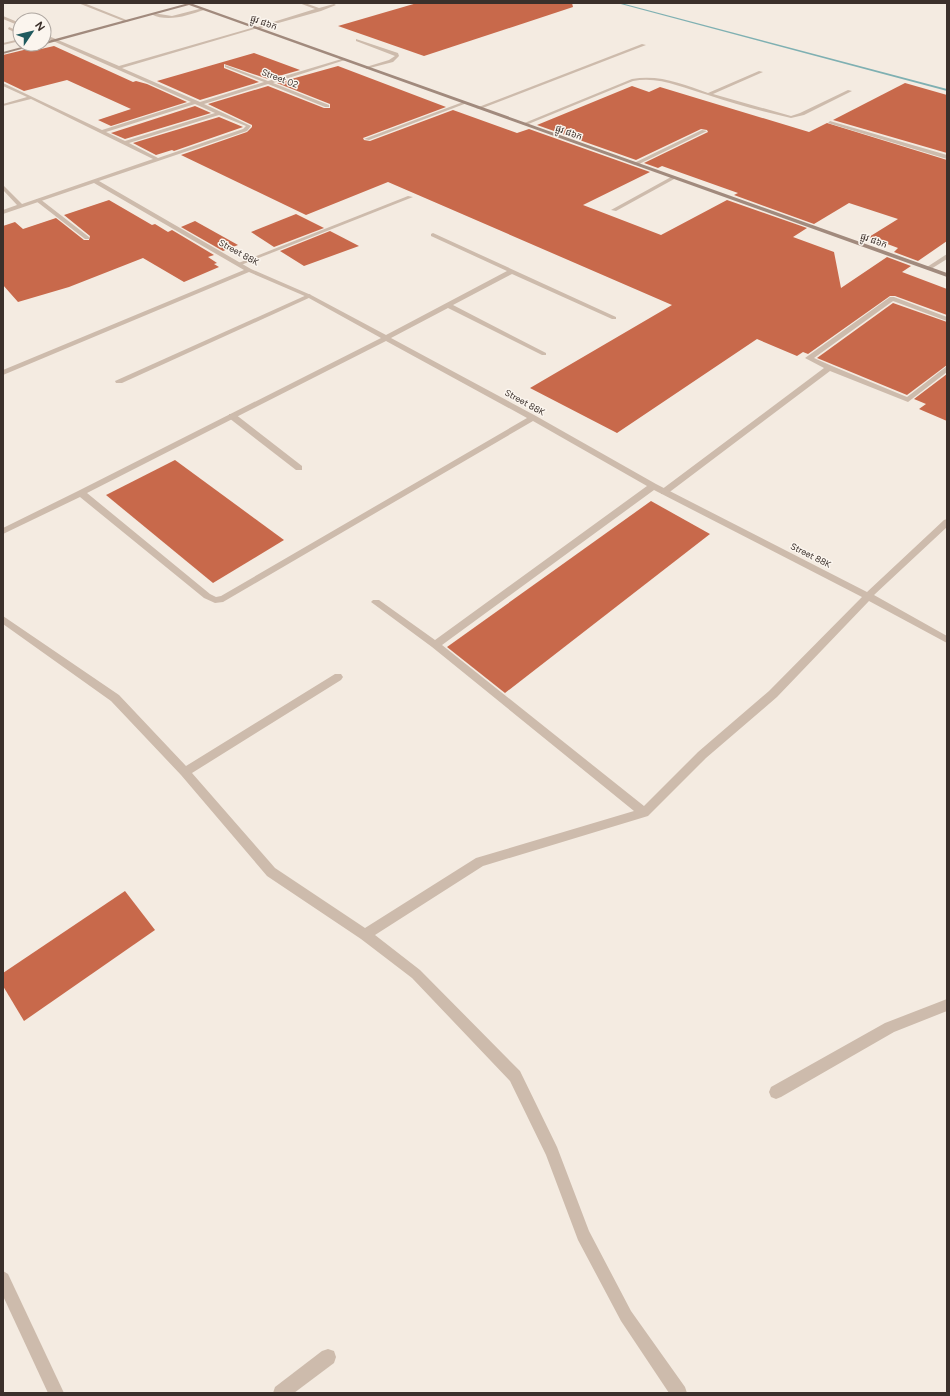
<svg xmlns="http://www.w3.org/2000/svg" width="950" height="1396" viewBox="0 0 950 1396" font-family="Figtree,'Noto Sans Khmer',sans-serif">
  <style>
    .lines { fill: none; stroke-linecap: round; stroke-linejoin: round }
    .stream { fill: #7fb0b2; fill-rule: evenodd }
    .building { fill: #c8694b }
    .lane { fill: #cdbbac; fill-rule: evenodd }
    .street { fill: #cdbbac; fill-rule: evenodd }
    .secondary { fill: #a18a7d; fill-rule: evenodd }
    .labels { text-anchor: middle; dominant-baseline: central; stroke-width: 3; stroke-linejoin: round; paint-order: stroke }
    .far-street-label { font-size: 9px; fill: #3b302b; stroke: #fbf5ee }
  </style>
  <rect width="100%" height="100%" fill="#f4ebe1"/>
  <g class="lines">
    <!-- stream -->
    <polygon class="stream" points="617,3 621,3 947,89 947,91"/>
  </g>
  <!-- building -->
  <g class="building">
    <polygon points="417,3 572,3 573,7 424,56 338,26"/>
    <polygon points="54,46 133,82 136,81 147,84 187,102 111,126 98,120 131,109 67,80 24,91 3,81 3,55 36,47 41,49"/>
    <polygon points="254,53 300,70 268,79 224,64 224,68 259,82 200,100 157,81"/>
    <polygon points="338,66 446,107 363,138 364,140 370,141 453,110 517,133 529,129 650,172 583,205 661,235 727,200 807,228 793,237 834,252 841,288 887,257 911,266 902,272 947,289 947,315 895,296 890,296 808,354 803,352 797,356 757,339 617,433 530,388 672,305 388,182 306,215 181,155 247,132 252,127 252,125 208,104 268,86 324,108 330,108 330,104 277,83"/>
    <polygon points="905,83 947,95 947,153 833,120"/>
    <polygon points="632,86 649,92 660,87 809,132 827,123 947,160 947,241 918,261 894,252 898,248 869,237 898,219 849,203 814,224 734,195 738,193 662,166 658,168 644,163 708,132 707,130 701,129 636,160 537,125"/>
    <polygon points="195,106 211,113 125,139 111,133"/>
    <polygon points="219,117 243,127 174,151 172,150 156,155 133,143"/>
    <polygon points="109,200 152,225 155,224 168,232 172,230 214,255 208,257 217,263 214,264 219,267 184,282 143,258 69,287 18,302 3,285 3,226 15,222 23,229 56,218 84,240 89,240 90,236 64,215"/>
    <polygon points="296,214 324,228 274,247 251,232"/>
    <polygon points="195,221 238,245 223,251 181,227"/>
    <polygon points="330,231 359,246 304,266 280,251"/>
    <polygon points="893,303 947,322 947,365 907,395 817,358"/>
    <polygon points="947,374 947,421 919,409 926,404 914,399"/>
    <polygon points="175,460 284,540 213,583 106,495"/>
    <polygon points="651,501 710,534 505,693 447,647"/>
    <polygon points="125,891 155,930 24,1021 3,986 3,973"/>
  </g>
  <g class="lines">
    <!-- lane -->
    <g class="lane">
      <polygon points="299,3 305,3 319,8 334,4 336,5 321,11 257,29 254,28 315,9"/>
      <path d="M 203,8 L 204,10 C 188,15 168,23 151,14 L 153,13 L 172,16 Z"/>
      <polygon points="9,27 20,32 20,35 8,29"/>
      <polygon points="20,39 20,41 3,45 3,43"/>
      <polygon points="356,39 398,53 399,56 393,62 366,69 366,67 389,60 395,56 356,41"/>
      <polygon points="642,44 646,45 480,109 476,108"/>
      <path d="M 759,71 L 763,72 L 713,94 L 791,116 L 800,113 L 848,90 L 852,91 L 804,115 L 791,118 C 763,112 735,104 708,95 C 682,88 660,76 633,81 L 526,125 L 522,124 L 632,79 C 659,74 683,84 708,93 Z"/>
      <polygon points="463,102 467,103 369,140 364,139"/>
      <polygon points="830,121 947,155 947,159 828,123"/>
      <polygon points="702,130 707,131 637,165 632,164"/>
      <polygon points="671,177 676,178 616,211 611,210"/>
      <polygon points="408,196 413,197 241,265 236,264"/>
      <polygon points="36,199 40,199 89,237 89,239 85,239 36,201"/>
      <polygon points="309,294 311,295 311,297 122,383 116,383 115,381"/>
      <polygon points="890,297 894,297 947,317 947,321 893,301 814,358 832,366 907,397 947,366 947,372 908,402 830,371 667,494 661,494 661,490 824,368 805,358"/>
      <polygon points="229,414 235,414 302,466 302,470 296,470 229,418"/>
      <polygon points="3,1271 8,1274 64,1393 48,1393 3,1296"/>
      <polygon points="328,1349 334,1351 336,1357 334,1363 294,1393 273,1393 275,1387 322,1351"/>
    </g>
    <!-- street -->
    <g class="street">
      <polygon points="78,3 84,3 129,21 126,22"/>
      <polygon points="3,16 20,23 20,26 3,19"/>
      <path d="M 255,27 L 258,28 L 122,68 L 200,102 L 264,82 L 225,67 L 225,65 L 268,81 L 345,58 L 345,60 L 273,83 L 329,105 L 329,107 L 325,107 L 268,84 L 204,104 L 251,126 L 247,131 L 99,181 L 251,269 L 311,295 L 386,335 L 507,271 L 431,236 L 431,234 L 433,233 L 616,317 L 616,319 L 612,319 L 512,274 L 453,305 L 546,353 L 546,355 L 542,355 L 448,308 L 391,338 L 536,416 L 656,484 L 867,592 L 944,520 L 947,519 L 947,527 L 874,595 L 947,636 L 947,643 L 869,601 L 777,697 L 706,758 L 648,816 L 483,866 L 375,935 L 420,970 L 520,1071 L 557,1147 L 589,1231 L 631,1311 L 685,1387 L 687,1393 L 669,1393 L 621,1321 L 578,1240 L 546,1155 L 510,1081 L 412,978 L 361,939 L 267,876 L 181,775 L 111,701 L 3,624 L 3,616 L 119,695 L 186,766 L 335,674 L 341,674 L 343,677 L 341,680 L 192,773 L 275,868 L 365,928 L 476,858 L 634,811 L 432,647 L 371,602 L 373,600 L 379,600 L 435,640 L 647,486 L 533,421 L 223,602 L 215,603 L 204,598 L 80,497 L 3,534 L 3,528 L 78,491 L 381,338 L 307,297 L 249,272 L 3,375 L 3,370 L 244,270 L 94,183 L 3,214 L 3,210 L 17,205 L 3,190 L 3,185 L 22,204 L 153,159 L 31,99 L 3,106 L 3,104 L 27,97 L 3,86 L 3,83 L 102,130 L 191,102 L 44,37 L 44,34 L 119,66 ZM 195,104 L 215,113 L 125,141 L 106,132 ZM 219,115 L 246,126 L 243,129 L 158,158 L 129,143 ZM 386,341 L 527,418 L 221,596 L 216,597 L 210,594 L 87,493 ZM 654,490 L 862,597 L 769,691 L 698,752 L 644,806 L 442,645 Z"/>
      <polygon points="947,254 947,259 931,269 927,269 927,267"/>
      <polygon points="947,999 947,1011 894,1032 781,1097 776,1099 771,1097 769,1092 771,1087 885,1023"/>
    </g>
    <!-- secondary -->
    <g class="secondary">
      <polygon points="184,3 195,3 193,4 947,273 947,277 189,5 46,44 43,44 44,42 185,4"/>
      <polygon points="33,44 40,44 3,54 3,52"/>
    </g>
  </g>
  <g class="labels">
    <!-- far-street labels -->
    <g class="far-street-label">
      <text transform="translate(264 22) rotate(20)">ផ្លូវ ៨៦ក</text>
      <text transform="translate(280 78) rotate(21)">Street 02</text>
      <text transform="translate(569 132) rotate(20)">ផ្លូវ ៨៦ក</text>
      <text transform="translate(874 240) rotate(20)">ផ្លូវ ៨៦ក</text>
      <text transform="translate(239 252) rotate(29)">Street 88K</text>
      <text transform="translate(525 402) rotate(29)">Street 88K</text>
      <text transform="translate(811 555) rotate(27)">Street 88K</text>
    </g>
  </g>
  <!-- border -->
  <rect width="950" height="1396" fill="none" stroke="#3b302b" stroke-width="8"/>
  <!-- north arrow -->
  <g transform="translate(32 32) rotate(55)"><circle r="19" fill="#fbf5ee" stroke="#aea6a0"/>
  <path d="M0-3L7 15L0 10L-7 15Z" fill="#1f5a5e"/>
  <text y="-6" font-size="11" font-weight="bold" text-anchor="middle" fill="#3b302b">N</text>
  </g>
</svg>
